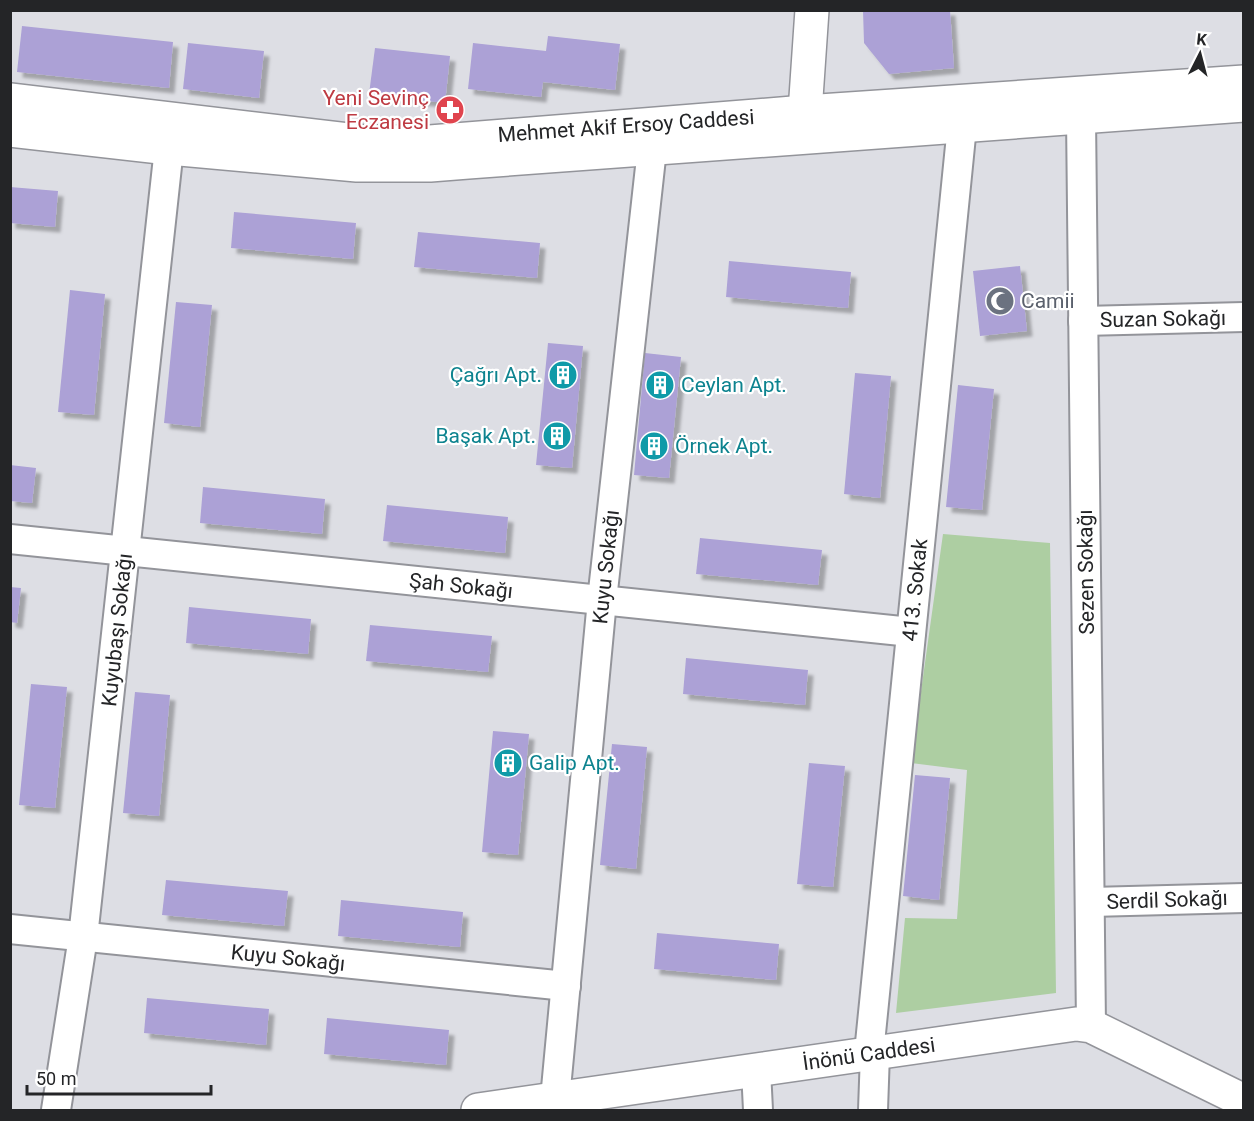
<svg xmlns="http://www.w3.org/2000/svg" width="1254" height="1121" viewBox="0 0 1254 1121" font-family="Roboto,sans-serif">
  <style>
    .green { fill: #adcea2 }
    .building { fill: #aca1d6; filter: url(#shadow) }
    .lines { fill: none; stroke-linecap: round; stroke-linejoin: round }
    .minor-casing { stroke: #93949a; stroke-width: 32 }
    .tertiary-casing { stroke: #93949a; stroke-width: 36 }
    .secondary-casing { stroke: #93949a; stroke-width: 36 }
    .minor { stroke: #fff; stroke-width: 28 }
    .tertiary { stroke: #fff; stroke-width: 33 }
    .secondary { stroke: #fff; stroke-width: 33 }
    .labels { text-anchor: middle; dominant-baseline: central; stroke-width: 4.5; stroke-linejoin: round; paint-order: stroke }
    .health-label { font-size: 21px; fill: #be3a42; stroke: #fff; text-anchor: end }
    .street-label { font-size: 21px; fill: #242527; stroke: #fff }
    .worship-label { font-size: 21px; fill: #5b616d; stroke: #fff; text-anchor: start }
    .culture-label { font-size: 21px; fill: #0d838f; stroke: #fff; text-anchor: start }
  </style>
  <defs>
    <filter id="shadow"><feDropShadow dx="5.5" dy="5.5" stdDeviation="1.5" flood-color="#0004"/></filter>
  </defs>
  <rect width="100%" height="100%" fill="#dddee4"/>
  <!-- green -->
  <polygon class="green" points="943,534 1050,543 1056,993 896,1013 905,918 957,919 967,770 911,763"/>
  <!-- building -->
  <g class="building">
    <polygon points="863,10 950,10 954,68 889,74 864,43"/>
    <polygon points="22,26 173,42 169,88 17,72"/>
    <polygon points="548,36 620,44 615,90 543,82 541,97 468,89 473,43 546,51"/>
    <polygon points="188,43 264,51 259,98 183,89"/>
    <polygon points="375,48 450,56 445,103 369,94"/>
    <polygon points="10,187 58,191 55,227 10,223"/>
    <polygon points="234,212 356,223 353,259 231,248"/>
    <polygon points="418,232 540,243 537,278 414,267"/>
    <polygon points="729,261 851,272 848,308 726,297"/>
    <polygon points="1020,266 1027,331 980,336 973,271"/>
    <polygon points="70,290 105,294 94,415 58,412"/>
    <polygon points="176,302 212,305 200,427 164,423"/>
    <polygon points="548,343 583,346 572,468 536,465"/>
    <polygon points="645,353 681,357 669,478 634,475"/>
    <polygon points="855,373 891,376 880,498 844,494"/>
    <polygon points="958,385 994,389 982,510 946,507"/>
    <polygon points="10,465 36,468 32,503 10,501"/>
    <polygon points="203,487 325,499 322,534 200,523"/>
    <polygon points="387,505 508,517 505,553 383,541"/>
    <polygon points="700,538 822,550 818,585 696,574"/>
    <polygon points="10,587 21,588 17,623 10,622"/>
    <polygon points="189,607 311,619 308,654 186,643"/>
    <polygon points="370,625 492,636 488,672 366,661"/>
    <polygon points="686,658 808,670 805,705 683,694"/>
    <polygon points="31,684 67,687 55,808 19,805"/>
    <polygon points="135,692 170,695 159,816 123,813"/>
    <polygon points="493,731 529,734 518,855 482,852"/>
    <polygon points="612,744 647,747 636,869 600,865"/>
    <polygon points="809,763 845,766 833,887 797,884"/>
    <polygon points="915,775 950,778 939,900 903,896"/>
    <polygon points="166,880 288,891 284,926 162,915"/>
    <polygon points="341,900 463,912 460,947 338,936"/>
    <polygon points="657,933 779,944 776,980 654,969"/>
    <polygon points="147,998 269,1009 266,1045 144,1033"/>
    <polygon points="327,1018 449,1030 446,1065 324,1054"/>
  </g>
  <g class="lines">
    <!-- minor casing -->
    <g class="minor-casing">
      <g id="minor">
        <polyline points="1081,117 1091,1026"/>
        <polyline points="1083,321 1244,317"/>
        <polyline points="10,539 911,632"/>
        <polyline points="1091,902 1244,898"/>
        <polyline points="10,929 566,986"/>
        <polyline points="869,1053 962,126"/>
        <polyline points="756,1070 758,1110"/>
        <polyline points="555,1099 602,600 652,149"/>
        <polyline points="56,1110 83,937 169,148"/>
        <polyline points="873,1110 875,1053"/>
      </g>
    </g>
    <!-- tertiary casing -->
    <g class="tertiary-casing">
      <g id="tertiary">
        <polyline points="805,112 812,10"/>
        <polyline points="478,1110 1076,1024 1091,1026 1244,1101"/>
      </g>
    </g>
    <!-- secondary casing -->
    <g class="secondary-casing">
      <g id="secondary">
        <polyline points="10,100 365,142 430,142 805,112 1244,82"/>
        <polyline points="10,130 169,148 357,165 430,165 468,162 1244,105"/>
      </g>
    </g>
    <!-- minor -->
    <use href="#minor" class="minor"/>
    <!-- tertiary -->
    <use href="#tertiary" class="tertiary"/>
    <!-- secondary -->
    <use href="#secondary" class="secondary"/>
  </g>
  <!-- icons -->
  <defs>
    <g id="pharmacy-disc" transform="scale(1.5)"><circle r="9.5" fill="#e0444e" stroke="#fff"/><path d="M-2-6h4v4h4v4h-4v4h-4v-4h-4v-4h4Z" fill="#fff"/></g>
    <g id="mosque-disc" transform="scale(1.5)"><circle r="9.5" fill="#6b7280" stroke="#fff"/><path d="M3.5-4.9A6 6 0 1 0 3.5 4.9A5 5 0 1 1 3.5-4.9Z" fill="#fff"/></g>
    <g id="building-disc" transform="scale(1.5)"><circle r="9.5" fill="#0f9aa8" stroke="#fff"/><path d="M-4-6H4V6H1V3H-1V6H-4ZM-2.5-4.3h1.7v1.8h-1.7ZM.8-4.3h1.7v1.8H.8ZM-2.5-1h1.7V.8h-1.7ZM.8-1h1.7V.8H.8Z" fill="#fff"/></g>
  </defs>
  <g fill-rule="evenodd">
    <use href="#pharmacy-disc" x="450" y="110"/>
    <use href="#mosque-disc" x="1000" y="301"/>
    <use href="#building-disc" x="563" y="375"/>
    <use href="#building-disc" x="660" y="385"/>
    <use href="#building-disc" x="557" y="436"/>
    <use href="#building-disc" x="654" y="446"/>
    <use href="#building-disc" x="508" y="763"/>
  </g>
  <g class="labels">
    <!-- health labels -->
    <g class="health-label">
      <text x="429" y="98">Yeni Sevinç<tspan x="429" dy="24">Eczanesi</tspan></text>
    </g>
    <!-- street labels -->
    <g class="street-label">
      <text transform="translate(626 126) rotate(-4)">Mehmet Akif Ersoy Caddesi</text>
      <text transform="translate(1163 319) rotate(-1)">Suzan Sokağı</text>
      <text transform="translate(606 567) rotate(-84)">Kuyu Sokağı</text>
      <text transform="translate(1086 572) rotate(-91)">Sezen Sokağı</text>
      <text transform="translate(461 586) rotate(6)">Şah Sokağı</text>
      <text transform="translate(915 590) rotate(-84)">413. Sokak</text>
      <text transform="translate(117 630) rotate(-84)">Kuyubaşı Sokağı</text>
      <text transform="translate(1167 900) rotate(-2)">Serdil Sokağı</text>
      <text transform="translate(288 958) rotate(6)">Kuyu Sokağı</text>
      <text transform="translate(869 1054) rotate(-8)">İnönü Caddesi</text>
    </g>
    <!-- worship labels -->
    <g class="worship-label">
      <text x="1021" y="301">Camii</text>
    </g>
    <!-- culture labels -->
    <g class="culture-label">
      <text x="542" y="375" text-anchor="end">Çağrı Apt.</text>
      <text x="681" y="385">Ceylan Apt.</text>
      <text x="536" y="436" text-anchor="end">Başak Apt.</text>
      <text x="675" y="446">Örnek Apt.</text>
      <text x="529" y="763">Galip Apt.</text>
    </g>
  </g>
  <!-- border -->
  <rect width="1254" height="1121" fill="none" stroke="#242527" stroke-width="24"/>
  <!-- north arrow -->
  <g transform="translate(1200 54) rotate(6)" stroke="#ffffff" stroke-width="4.5" paint-order="stroke">
  <path d="M0-4.5L10 22L0 15L-10 22Z" fill="#242527"/>
  <text y="-9" font-size="16" font-weight="bold" text-anchor="middle" fill="#242527">K</text>
  </g>
  <!-- scale -->
  <path d="M27 1085v9h184v-9" fill="none" stroke="#242527" stroke-width="3"/>
  <text x="36" y="1085" font-size="18" fill="#242527" stroke="#ffffff" stroke-width="4.5" paint-order="stroke">50 m</text>
</svg>
